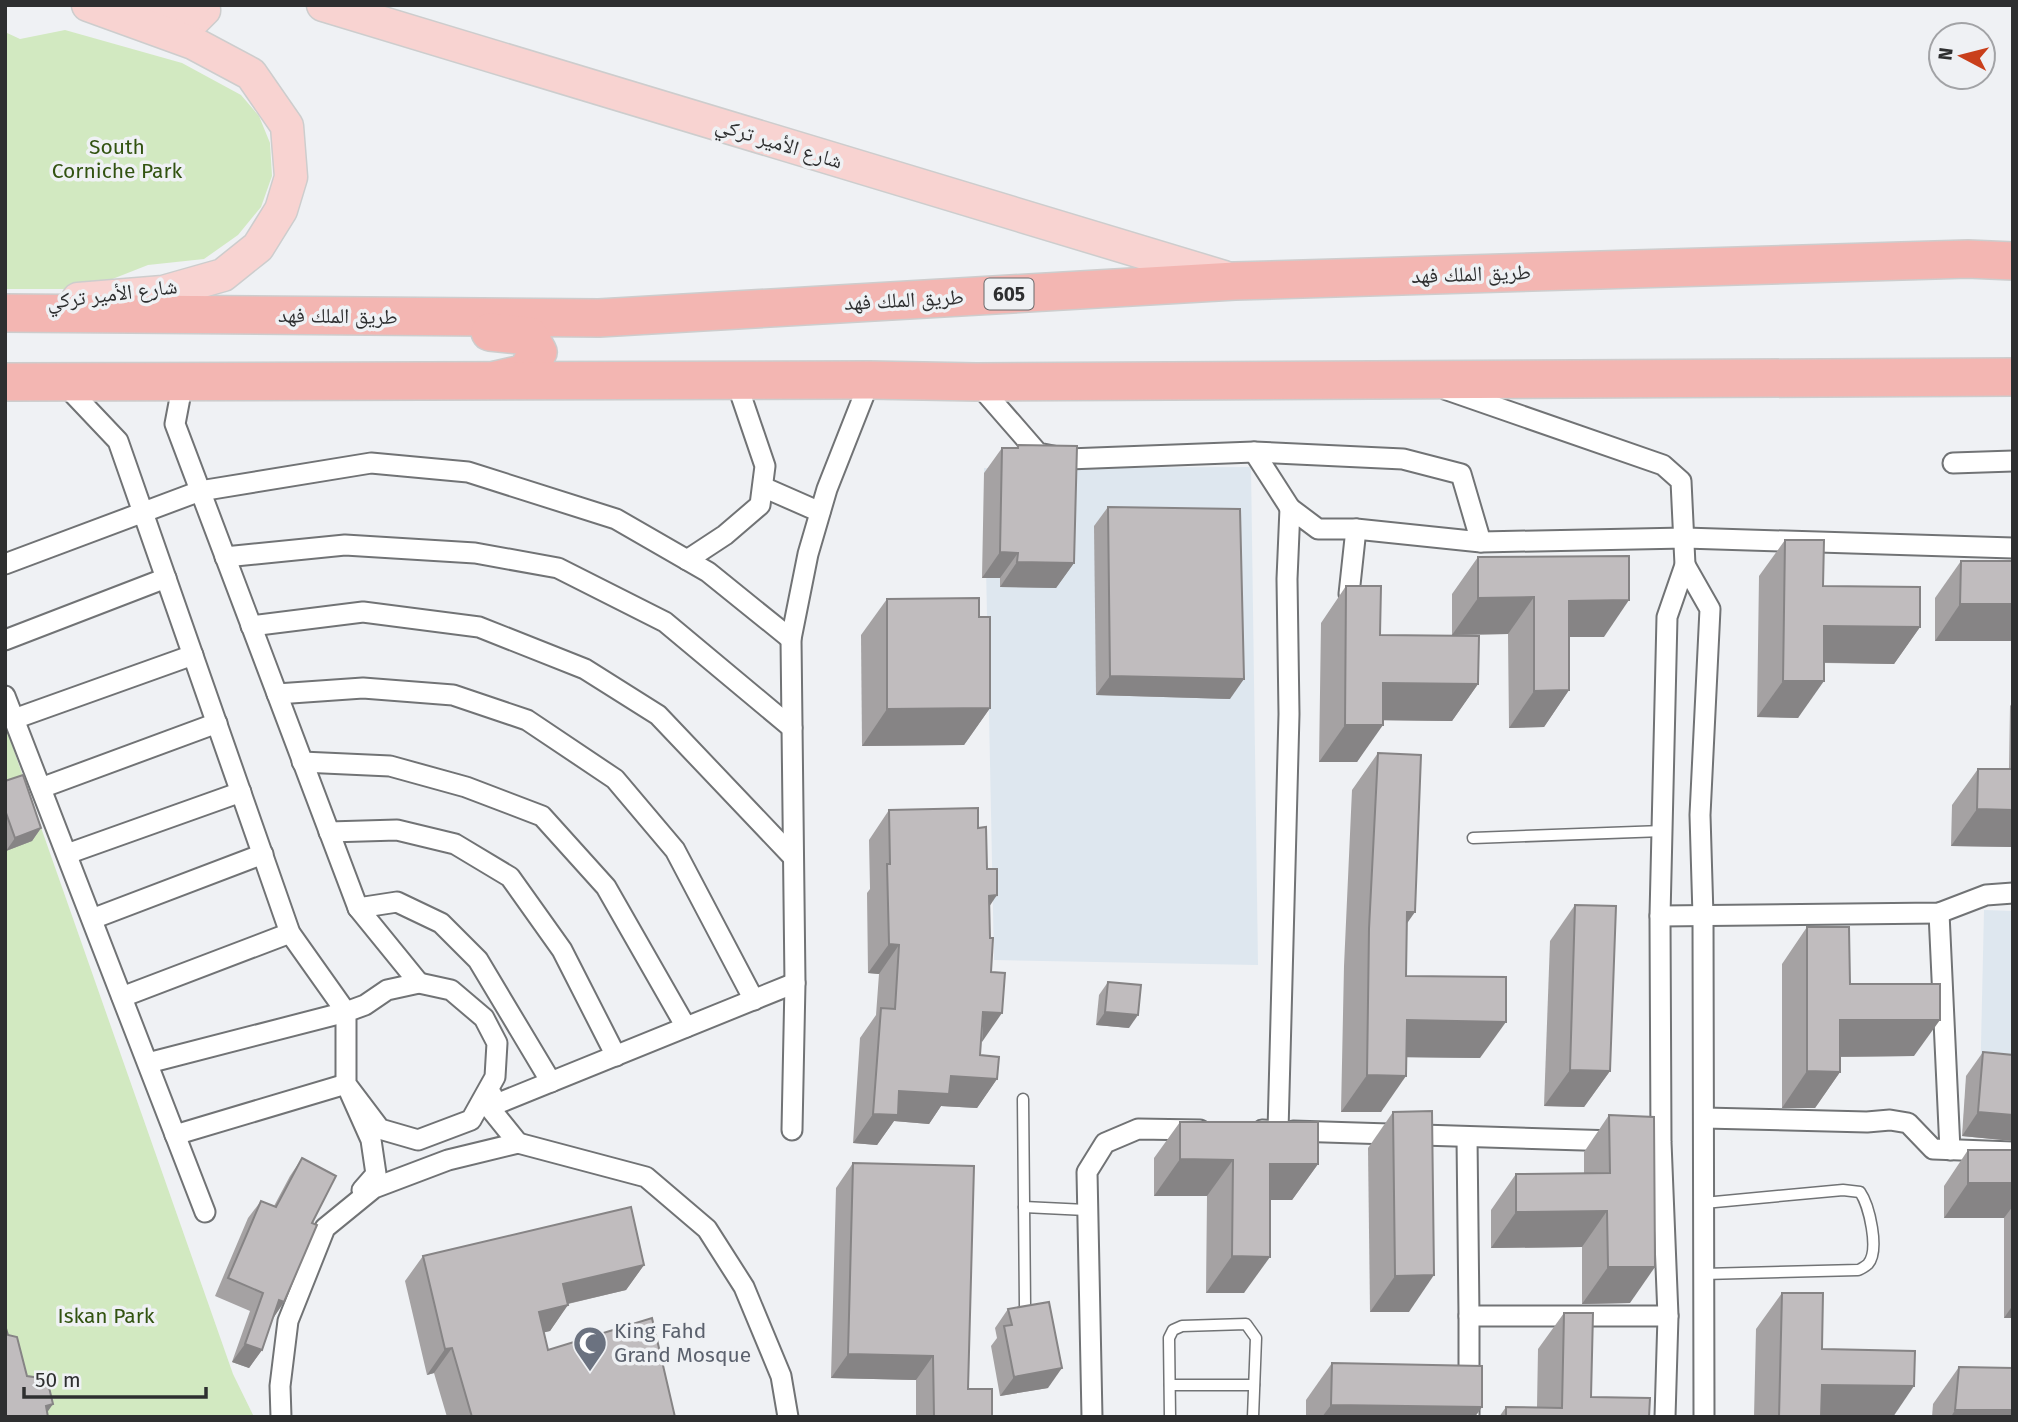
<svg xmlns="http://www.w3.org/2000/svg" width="2018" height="1422" viewBox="0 0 2018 1422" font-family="'Fira Sans','Noto Naskh Arabic',sans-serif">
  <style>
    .built { fill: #dee7ef }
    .green { fill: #d2e9c1 }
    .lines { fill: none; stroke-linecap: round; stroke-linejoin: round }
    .service-casing { stroke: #717375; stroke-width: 13 }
    .minor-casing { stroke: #717375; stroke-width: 23 }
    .primary-casing { stroke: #cdcdcd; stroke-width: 35 }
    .motorway-casing { stroke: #cdcdcd; stroke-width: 40 }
    .service { stroke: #fff; stroke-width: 10 }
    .minor { stroke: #fff; stroke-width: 19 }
    .primary { stroke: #f8d3d1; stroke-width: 32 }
    .motorway { stroke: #f3b6b2; stroke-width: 37 }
    .wall { fill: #a5a2a3 }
    .shaded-wall { fill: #868485 }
    .building { fill: #c0bcbe; stroke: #868485; stroke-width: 2 }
    .labels { text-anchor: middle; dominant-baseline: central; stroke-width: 7; stroke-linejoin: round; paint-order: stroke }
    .shield { fill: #eff1f4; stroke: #68696b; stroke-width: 2 }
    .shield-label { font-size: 19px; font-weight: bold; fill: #2e2f30 }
    .street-label { font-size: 21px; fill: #2e2f30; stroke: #eff1f4 }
    .park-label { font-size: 21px; fill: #325311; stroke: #eff1f4 }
    .worship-label { font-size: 21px; fill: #5b616d; stroke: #eff1f4; text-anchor: start }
  </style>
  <rect width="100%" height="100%" fill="#eff1f4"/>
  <!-- built -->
  <g class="built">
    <polygon points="1251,467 1258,965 994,960 984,468"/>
    <polygon points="1984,910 2013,911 2013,1135 1979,1135"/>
  </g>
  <!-- green -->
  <g class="green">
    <polygon points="65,30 182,63 241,95 259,116 270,143 272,176 261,207 238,235 204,259 148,265 87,289 5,289 5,32 20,39"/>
    <polygon points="5,725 233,1374 254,1417 5,1417"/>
  </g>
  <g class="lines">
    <!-- service casing -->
    <g class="service-casing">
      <g id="service">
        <polyline points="1473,838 1663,831"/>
        <polyline points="1023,1099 1025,1306"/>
        <path d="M 1704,1203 L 1843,1190 L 1860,1192 C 1869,1205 1880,1250 1868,1264 C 1867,1265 1860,1270 1858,1270 L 1704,1274"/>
        <polyline points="1024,1207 1086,1210"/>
        <polyline points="1170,1385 1254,1385"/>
        <polyline points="1170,1417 1169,1338 1173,1330 1182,1326 1246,1324 1256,1338 1253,1417"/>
      </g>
    </g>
    <!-- minor casing -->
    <g class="minor-casing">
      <g id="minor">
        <polyline points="183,382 175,424 358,908 419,983"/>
        <polyline points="976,382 1038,453 1068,459 1254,452 1403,459 1461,474 1481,542"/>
        <polyline points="63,383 118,441 290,933 346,1012 148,1063"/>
        <polyline points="1447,390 1663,465 1681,481 1685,565 1667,617 1660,916 1661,1142 1668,1316 1665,1417"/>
        <polyline points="1254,452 1290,508"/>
        <polyline points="1953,463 2013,461"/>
        <polyline points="763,487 820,512"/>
        <polyline points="225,557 345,545 475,553 558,568 665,622 792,728"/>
        <polyline points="687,560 725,535 760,505 765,466 736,381"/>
        <polyline points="5,564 200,491 371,463 468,472 616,519 708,572 791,639"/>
        <polyline points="1685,565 1710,609 1700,815 1703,916 1704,1417"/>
        <polyline points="1349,594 1356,529"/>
        <polyline points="251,626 363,612 479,627 585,669 658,715 793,857"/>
        <polyline points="5,640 166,578"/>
        <polyline points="277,694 363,688 453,695 527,720 615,779 675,850 754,1000"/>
        <polyline points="5,696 205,1212"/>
        <polyline points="14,719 193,655"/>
        <polyline points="302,762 390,766 466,787 542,816 606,887 686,1027"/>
        <polyline points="41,788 217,723"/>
        <polyline points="329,832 397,830 455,844 510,877 562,950 616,1056"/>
        <polyline points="67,854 241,792"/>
        <polyline points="358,908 397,902 441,923 478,960 551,1082"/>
        <polyline points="1939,913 1950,1150"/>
        <polyline points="1660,916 1939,913 1986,895 2013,893"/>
        <polyline points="92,919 263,854"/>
        <polygon points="419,983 451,990 484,1018 497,1043 495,1077 471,1120 418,1140 380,1129 346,1084 346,1012 365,1005 387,990"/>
        <polyline points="122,997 290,933"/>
        <polyline points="492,1095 489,1107 518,1143"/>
        <polyline points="489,1107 795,983"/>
        <polyline points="1704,1118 1867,1122 1890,1120 1908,1123 1933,1149 2013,1152"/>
        <polyline points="792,1130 795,983 791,639 808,554 827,489 870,380"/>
        <polyline points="1262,1130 1278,1131 1289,714 1287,579 1290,508 1318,529 1356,529 1481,542 1685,538 2013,548"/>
        <polyline points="1293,1131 1616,1141"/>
        <polyline points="175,1135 346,1084 371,1140 376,1174 362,1190"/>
        <polyline points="1467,1137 1469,1316 1668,1316"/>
        <polyline points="281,1417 280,1386 288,1321 325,1228 374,1188 448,1160 518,1143 646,1177 707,1229 744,1287 781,1376 788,1417"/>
        <polyline points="1092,1417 1087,1172 1105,1143 1138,1129 1200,1130"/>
        <polyline points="1469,1417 1469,1316"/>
      </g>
    </g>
    <!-- primary casing -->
    <g class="primary-casing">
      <g id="primary">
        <polyline points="323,5 1224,277"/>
        <polyline points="153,17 191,23 204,10 203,5"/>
        <polyline points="78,299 163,292 223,275 258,247 281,210 291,177 287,126 251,74 193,43 88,5"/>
      </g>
    </g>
    <!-- motorway casing -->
    <g class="motorway-casing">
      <g id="motorway">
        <polyline points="5,313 599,318 1235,281 1968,259 2013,261"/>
        <polyline points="490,332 529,336 538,352 526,373 496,380"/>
        <polyline points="5,382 870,380 976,382 2013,377"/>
      </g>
    </g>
    <!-- service -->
    <use href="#service" class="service"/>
    <!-- minor -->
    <use href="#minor" class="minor"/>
    <!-- primary -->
    <use href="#primary" class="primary"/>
    <!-- motorway -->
    <use href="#motorway" class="motorway"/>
  </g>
  <!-- wall -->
  <g class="wall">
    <polygon points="1018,445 1074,563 1056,588 1000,587 1000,578 982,578 984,473 1002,448 1016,448"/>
    <polygon points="1108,507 1230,699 1096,695 1094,526"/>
    <polygon points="1785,540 1823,586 1920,627 1894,664 1824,663 1798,718 1757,717 1759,576"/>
    <polygon points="1478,557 1604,637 1569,637 1569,690 1544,727 1509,728 1508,634 1452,635 1452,594"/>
    <polygon points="1961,561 2013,561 2013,641 1935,641 1935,598"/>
    <polygon points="1346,586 1380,635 1478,684 1452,721 1383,720 1357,762 1319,762 1321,623"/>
    <polygon points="887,599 979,617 990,708 964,745 862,746 861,635"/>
    <polygon points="2013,702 2013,847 1951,846 1952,805 1978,769 2009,769 2010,706"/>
    <polygon points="1378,753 1407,923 1406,976 1480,1058 1407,1057 1381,1112 1341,1112 1344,966 1352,790"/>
    <polygon points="5,781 41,828 32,841 6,851"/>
    <polygon points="889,810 978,828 987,869 989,907 980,1055 997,1079 977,1108 941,1106 929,1124 894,1121 877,1145 853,1143 860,1038 876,1015 879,974 868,973 867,893 870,889 869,840"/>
    <polygon points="1575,905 1610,1071 1584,1107 1544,1106 1550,941"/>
    <polygon points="1807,927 1850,984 1914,1056 1840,1057 1840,1072 1815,1108 1782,1108 1782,964"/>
    <polygon points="1108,982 1129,1028 1096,1025 1099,995"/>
    <polygon points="1983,1052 2013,1055 2013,1141 1962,1136 1966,1076"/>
    <polygon points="1393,1112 1409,1312 1370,1312 1368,1148"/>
    <polygon points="1609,1115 1630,1303 1582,1304 1582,1247 1491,1248 1491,1210 1516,1174 1584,1173 1584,1152"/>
    <polygon points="1180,1122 1318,1164 1292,1200 1270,1200 1244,1293 1206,1293 1207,1196 1154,1196 1154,1158"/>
    <polygon points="1968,1150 2013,1150 2013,1318 2004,1318 2004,1218 1944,1218 1944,1186"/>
    <polygon points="302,1158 312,1223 284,1302 273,1318 262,1350 249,1368 232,1362 250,1311 215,1296 248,1218 261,1201 274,1206 290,1176"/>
    <polygon points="853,1163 968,1389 992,1417 916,1417 916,1380 831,1378 836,1188"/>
    <polygon points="423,1256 644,1265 626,1290 568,1304 550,1331 544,1332 548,1350 675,1417 447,1417 434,1373 427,1375 405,1281"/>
    <polygon points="1782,1293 1822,1349 1893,1417 1754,1417 1756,1329"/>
    <polygon points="1008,1309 1048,1388 1000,1396 991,1346 997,1338 995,1328"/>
    <polygon points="1564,1313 1591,1397 1649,1417 1499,1417 1506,1407 1537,1407 1538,1349"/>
    <polygon points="1332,1363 1475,1417 1306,1417 1306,1400"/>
    <polygon points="1959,1367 2013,1417 1932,1417 1933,1404"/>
  </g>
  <!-- shaded-wall -->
  <g class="shaded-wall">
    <polygon points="1000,552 1018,553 1000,578 982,578"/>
    <polygon points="1017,562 1074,563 1056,588 1000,587"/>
    <polygon points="1534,597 1508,634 1452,635 1478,598"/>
    <polygon points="1629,600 1604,637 1543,637 1569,601"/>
    <polygon points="1960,604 2013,604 2013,641 1935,641"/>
    <polygon points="1824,626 1920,627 1894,664 1799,662"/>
    <polygon points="1110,676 1244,679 1230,699 1096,695"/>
    <polygon points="1783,681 1824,681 1798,718 1757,717"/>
    <polygon points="1383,683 1478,684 1452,721 1358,720"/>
    <polygon points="1569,690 1544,727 1509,728 1534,691"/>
    <polygon points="990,708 964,745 862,746 887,709"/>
    <polygon points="1345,725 1383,725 1357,762 1319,762"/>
    <polygon points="1977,809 2013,810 2013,847 1951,846"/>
    <polygon points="41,828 32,841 6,851 15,838"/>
    <polygon points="997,895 977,925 989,896"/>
    <polygon points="1407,912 1415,912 1389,949"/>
    <polygon points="889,944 899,945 879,974 868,973"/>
    <polygon points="983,1012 1002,1013 982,1042"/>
    <polygon points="1105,1012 1138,1015 1129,1028 1096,1025"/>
    <polygon points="1407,1020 1506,1022 1480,1058 1381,1057"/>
    <polygon points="1840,1020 1940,1020 1914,1056 1815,1057"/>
    <polygon points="1570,1070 1610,1071 1584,1107 1544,1106"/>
    <polygon points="1807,1071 1840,1072 1815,1108 1782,1108"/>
    <polygon points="1367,1075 1406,1076 1381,1112 1341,1112"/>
    <polygon points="951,1076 997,1079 977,1108 941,1106 929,1124 894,1121 877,1145 853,1143 873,1114 899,1091"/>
    <polygon points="1978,1112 2013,1115 2013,1141 1962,1136"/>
    <polygon points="1180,1159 1233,1160 1207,1196 1154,1196"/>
    <polygon points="1270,1164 1318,1164 1292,1200 1245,1200"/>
    <polygon points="1968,1183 2013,1183 2013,1206 2004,1218 1944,1218"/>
    <polygon points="1607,1211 1582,1247 1491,1248 1516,1212"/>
    <polygon points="1232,1256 1270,1257 1244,1293 1206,1293"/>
    <polygon points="644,1265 626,1290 545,1309 563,1284"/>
    <polygon points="1608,1267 1655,1267 1630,1303 1582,1304"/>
    <polygon points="1434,1275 1409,1312 1370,1312 1395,1276"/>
    <polygon points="279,1300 284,1302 272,1320"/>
    <polygon points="568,1305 550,1331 521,1338 539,1312"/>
    <polygon points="2013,1305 2013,1318 2004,1318"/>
    <polygon points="245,1344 262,1350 249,1368 232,1362"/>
    <polygon points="452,1348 434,1373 427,1375 445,1349"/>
    <polygon points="848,1354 933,1356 916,1380 831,1378"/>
    <polygon points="1062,1368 1048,1388 1000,1396 1014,1377"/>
    <polygon points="1822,1385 1914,1386 1893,1417 1799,1417"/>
    <polygon points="53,1404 44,1417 46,1406"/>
    <polygon points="1331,1405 1482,1407 1475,1417 1322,1417"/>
    <polygon points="1955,1410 2013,1410 2013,1417 1951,1417"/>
  </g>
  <!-- building -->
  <g class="building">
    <polygon points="1018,445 1077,446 1074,563 1017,562 1018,553 1000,552 1002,448 1018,448"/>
    <polygon points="1108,507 1240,509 1244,679 1110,676"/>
    <polygon points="1785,540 1824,540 1823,586 1920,587 1920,627 1824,626 1824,681 1783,681"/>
    <polygon points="1629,556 1629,600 1569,601 1569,690 1534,691 1534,597 1478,598 1478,557"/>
    <polygon points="1961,561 2013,561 2013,604 1960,604"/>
    <polygon points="1346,586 1381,586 1380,635 1479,636 1478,684 1383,683 1383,725 1345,725"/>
    <polygon points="979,598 979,617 990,617 990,708 887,709 887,599"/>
    <polygon points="1378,753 1421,755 1415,912 1407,912 1406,976 1506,977 1506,1022 1407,1020 1406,1076 1367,1075 1369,929"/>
    <polygon points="1978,769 2013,769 2013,810 1977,809"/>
    <polygon points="23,775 41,828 15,838 5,810 5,781"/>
    <polygon points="978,808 978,828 986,827 987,869 997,869 997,895 989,896 990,938 993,938 991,972 1005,973 1002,1013 983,1012 980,1055 999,1057 997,1079 951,1076 949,1094 899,1091 898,1115 873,1114 881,1008 895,1009 899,945 889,944 887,864 890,864 889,810"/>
    <polygon points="1575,905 1616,906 1610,1071 1570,1070"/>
    <polygon points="1807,927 1849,927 1850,984 1940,984 1940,1020 1840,1020 1840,1072 1807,1071"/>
    <polygon points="1108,982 1141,985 1138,1015 1105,1012"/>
    <polygon points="1983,1052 2013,1055 2013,1115 1978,1112"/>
    <polygon points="1432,1111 1434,1275 1395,1276 1393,1112"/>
    <polygon points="1609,1115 1654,1117 1655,1267 1608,1267 1607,1211 1516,1212 1516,1174 1610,1173"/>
    <polygon points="1180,1122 1318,1122 1318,1164 1270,1164 1270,1257 1232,1256 1233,1160 1180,1159"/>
    <rect x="1968" y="1150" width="45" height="33"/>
    <polygon points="302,1158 336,1176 312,1223 317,1225 284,1302 279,1300 262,1350 245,1344 263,1293 228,1278 261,1201 276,1207"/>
    <polygon points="853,1163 974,1166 968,1389 992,1389 992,1417 934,1417 933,1356 848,1354"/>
    <polygon points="631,1207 644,1265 563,1284 568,1305 539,1312 548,1350 652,1318 675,1417 472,1417 452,1348 445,1349 423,1256"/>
    <polygon points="1782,1293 1823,1293 1822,1349 1915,1351 1914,1386 1822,1385 1821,1417 1779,1417"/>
    <polygon points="1049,1302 1062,1368 1014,1377 1004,1326 1012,1325 1008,1309"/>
    <polygon points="1564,1313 1593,1313 1591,1397 1650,1398 1649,1417 1506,1417 1506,1407 1562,1408"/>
    <polygon points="5,1325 8,1335 17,1337 27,1376 47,1379 53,1404 46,1406 48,1417 5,1417"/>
    <polygon points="1332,1363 1482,1366 1482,1407 1331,1405"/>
    <polygon points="1959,1367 2013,1368 2013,1410 1955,1410"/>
  </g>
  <!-- icons -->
  <defs>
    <g id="mosque-pin" transform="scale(1.75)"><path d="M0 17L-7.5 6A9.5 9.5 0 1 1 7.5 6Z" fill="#6b7280" stroke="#eff1f4"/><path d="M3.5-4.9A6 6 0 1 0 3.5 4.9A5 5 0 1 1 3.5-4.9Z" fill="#fff"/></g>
  </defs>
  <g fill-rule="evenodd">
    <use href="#mosque-pin" x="590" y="1343"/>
  </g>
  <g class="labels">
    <!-- shield labels -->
    <rect class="shield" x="984.5" y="278.5" width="49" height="31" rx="5"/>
    <g class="shield-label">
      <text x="1009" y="294">605</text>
    </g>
    <!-- street labels -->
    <g class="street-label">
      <text transform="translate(779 143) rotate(17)">شارع الأمير تركي</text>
      <text transform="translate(1471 274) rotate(-2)">طريق الملك فهد</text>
      <text transform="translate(112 294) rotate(-7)">شارع الأمير تركي</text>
      <text transform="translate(904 300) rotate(-3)">طريق الملك فهد</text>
      <text transform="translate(338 316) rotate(1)">طريق الملك فهد</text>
    </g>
    <!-- park labels -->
    <g class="park-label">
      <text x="117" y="147">South<tspan x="117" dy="24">Corniche Park</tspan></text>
      <text x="106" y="1316">Iskan Park</text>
    </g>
    <!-- worship labels -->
    <g class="worship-label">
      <text x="614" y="1331">King Fahd<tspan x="614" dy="24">Grand Mosque</tspan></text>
    </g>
  </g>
  <!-- border -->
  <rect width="2018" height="1422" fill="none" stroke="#2e2f30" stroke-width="14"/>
  <!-- north arrow -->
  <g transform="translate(1962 56) rotate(277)"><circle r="33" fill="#eff1f4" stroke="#a2a3a6" stroke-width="2"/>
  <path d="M0-5L12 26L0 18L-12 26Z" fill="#c93f1b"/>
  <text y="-10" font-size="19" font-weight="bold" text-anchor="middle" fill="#2e2f30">N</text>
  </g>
  <!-- scale -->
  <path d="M24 1387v10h182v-10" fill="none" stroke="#2e2f30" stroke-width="3.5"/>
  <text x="35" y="1387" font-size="21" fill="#2e2f30" stroke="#eff1f4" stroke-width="5" paint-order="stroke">50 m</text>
</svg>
